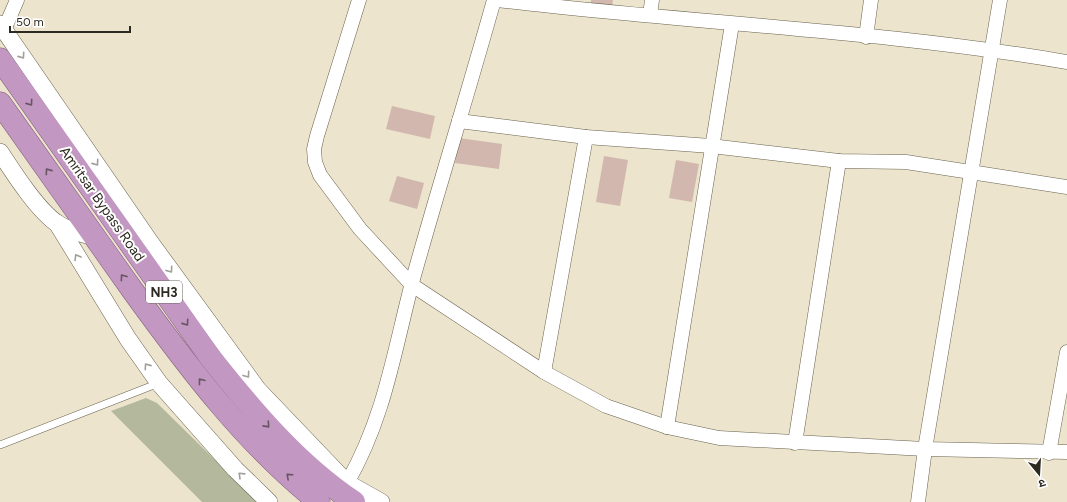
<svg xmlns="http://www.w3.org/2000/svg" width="1067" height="502" viewBox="0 0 1067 502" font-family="Figtree,'Noto Sans Devanagari',sans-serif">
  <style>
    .green { fill: #b4b89d }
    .building { fill: #d1b7ad }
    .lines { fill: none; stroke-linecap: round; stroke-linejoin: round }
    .service-casing { stroke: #69624e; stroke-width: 8 }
    .minor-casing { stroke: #69624e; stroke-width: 15 }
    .tertiary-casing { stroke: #69624e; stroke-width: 18 }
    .trunk-casing { stroke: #84607f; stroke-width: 23 }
    .service { stroke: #fff; stroke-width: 7 }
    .minor { stroke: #fff; stroke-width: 14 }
    .tertiary { stroke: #fff; stroke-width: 17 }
    .trunk { stroke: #c297c2; stroke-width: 22 }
    .oneway { stroke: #a09f9b }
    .oneway2 { stroke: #685561 }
    .labels { text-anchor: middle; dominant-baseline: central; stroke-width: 4; stroke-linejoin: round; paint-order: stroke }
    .shield { fill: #fff; stroke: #6b6963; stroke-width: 1 }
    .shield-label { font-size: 13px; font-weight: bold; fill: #2c2920 }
    .street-label { font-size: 14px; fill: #2c2920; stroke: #fff }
  </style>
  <rect width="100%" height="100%" fill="#ece4cd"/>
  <!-- green -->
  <polygon class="green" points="146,398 157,403 258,502 202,502 111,411"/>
  <!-- building -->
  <g class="building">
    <polygon points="591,0 613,0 612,6 591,3"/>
    <polygon points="392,106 435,116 430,139 386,129"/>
    <polygon points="459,138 502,144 499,169 455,163"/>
    <polygon points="604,156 628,160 620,206 596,202"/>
    <polygon points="676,160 699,164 692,202 669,198"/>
    <polygon points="397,176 424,183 417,209 389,201"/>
  </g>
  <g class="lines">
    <!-- service casing -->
    <g class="service-casing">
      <polyline id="service" points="0,445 159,383"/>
    </g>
    <!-- minor casing -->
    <g class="minor-casing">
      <g id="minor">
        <polyline points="359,0 317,136 314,149 315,162 320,175 360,229 412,285 544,372 606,406 667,427 719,438 925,449 1067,452"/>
        <path d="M 497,0 C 687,23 879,30 1067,62"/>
        <polyline points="650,15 652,0"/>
        <polyline points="4,30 17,0"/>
        <polyline points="866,37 871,0"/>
        <polyline points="459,121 586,137 711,146 839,161 906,162 1067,187"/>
        <polyline points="544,372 586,137"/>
        <polyline points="667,427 732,24"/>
        <polyline points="795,443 839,161"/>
        <polyline points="1049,453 1067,352"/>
        <path d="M 347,483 C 385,417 394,351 413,279 C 439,186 468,93 494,0"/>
        <polyline points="918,502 925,449 1000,0"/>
      </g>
    </g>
    <!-- tertiary casing -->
    <g class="tertiary-casing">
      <g id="tertiary">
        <polyline points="0,24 150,242 258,390 347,483 381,502"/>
        <path d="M 0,152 C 13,172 38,211 58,224 C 69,231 82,234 95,237"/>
        <polyline points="57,223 128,339 159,383 235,469 269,502"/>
      </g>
    </g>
    <!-- trunk casing -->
    <g class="trunk-casing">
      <g id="trunk">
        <path d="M 0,59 L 210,357 C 252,410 297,464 354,502"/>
        <path d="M 0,103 C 44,165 88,228 133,291 C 188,367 245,443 319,502"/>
      </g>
    </g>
    <!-- service -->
    <use href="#service" class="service"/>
    <!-- minor -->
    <use href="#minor" class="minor"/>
    <!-- tertiary -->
    <use href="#tertiary" class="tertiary"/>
    <!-- trunk -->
    <use href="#trunk" class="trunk"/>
  </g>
  <!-- one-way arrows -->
  <defs><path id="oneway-chevron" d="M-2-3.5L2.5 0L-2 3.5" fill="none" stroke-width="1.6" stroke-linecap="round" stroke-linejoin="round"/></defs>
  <g class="oneway">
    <use href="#oneway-chevron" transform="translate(22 56) rotate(55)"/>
    <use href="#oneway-chevron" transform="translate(96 163) rotate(55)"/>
    <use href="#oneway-chevron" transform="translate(77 257) rotate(-121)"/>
    <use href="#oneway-chevron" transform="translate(170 270) rotate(54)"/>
    <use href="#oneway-chevron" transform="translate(147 366) rotate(-125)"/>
    <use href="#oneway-chevron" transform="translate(247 375) rotate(54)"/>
    <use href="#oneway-chevron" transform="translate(241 475) rotate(-136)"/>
  </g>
  <g class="oneway2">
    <use href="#oneway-chevron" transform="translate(30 103) rotate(55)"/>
    <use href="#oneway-chevron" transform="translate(48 171) rotate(-125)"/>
    <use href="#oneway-chevron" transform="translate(123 277) rotate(-126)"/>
    <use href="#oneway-chevron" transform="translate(186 323) rotate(55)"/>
    <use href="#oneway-chevron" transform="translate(201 381) rotate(-128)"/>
    <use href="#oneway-chevron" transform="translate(267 425) rotate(48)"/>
    <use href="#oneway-chevron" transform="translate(289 476) rotate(-138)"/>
  </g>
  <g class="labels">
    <!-- shield labels -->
    <rect class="shield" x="146" y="281" width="36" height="22" rx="3"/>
    <g class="shield-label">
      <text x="164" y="292">NH3</text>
    </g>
    <!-- street labels -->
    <g class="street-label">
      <text transform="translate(102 204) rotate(55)">Amritsar Bypass Road</text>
    </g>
  </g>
  <!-- north arrow -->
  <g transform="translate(1039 474) rotate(162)" stroke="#ffffff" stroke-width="3" paint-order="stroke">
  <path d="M0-3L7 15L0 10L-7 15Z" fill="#2c2920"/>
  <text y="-6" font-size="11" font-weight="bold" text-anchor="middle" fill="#2c2920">उ</text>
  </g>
  <!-- scale -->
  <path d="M10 26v6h120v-6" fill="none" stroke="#2c2920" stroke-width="2"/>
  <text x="16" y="26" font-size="12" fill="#2c2920" stroke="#ffffff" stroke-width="3" paint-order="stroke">50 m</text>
</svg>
